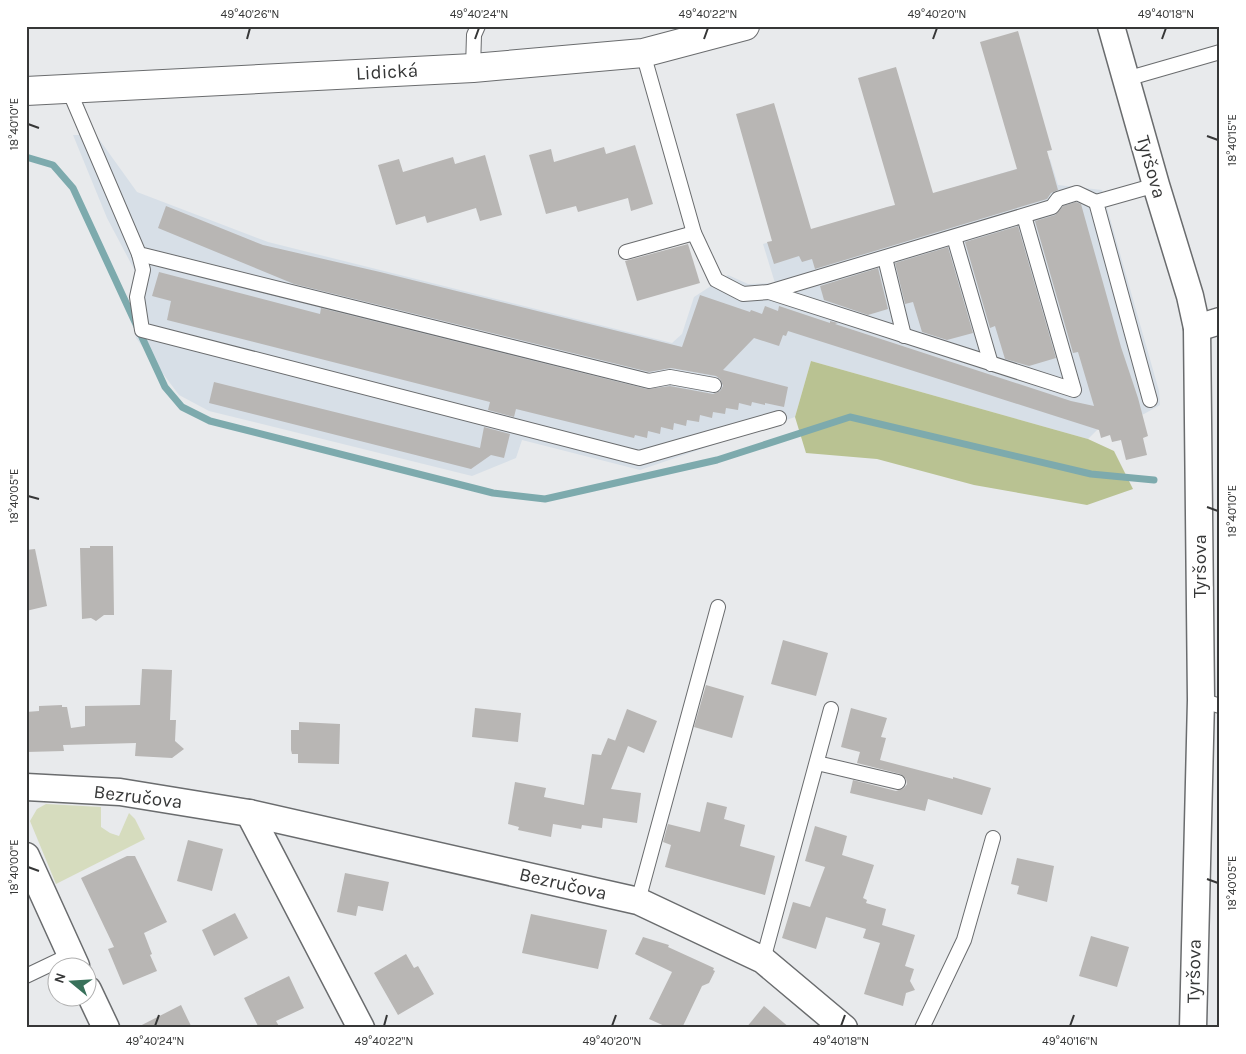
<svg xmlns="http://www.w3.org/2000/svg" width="1246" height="1054" viewBox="0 0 1246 1054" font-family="Karla,sans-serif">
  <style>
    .built { fill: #d7dfe7 }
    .green { fill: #d6dcbe }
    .forest { fill: #b9c292 }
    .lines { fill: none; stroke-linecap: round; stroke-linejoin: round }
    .stream { stroke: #7daaad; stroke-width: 7 }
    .building { fill: #b8b6b4 }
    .lane-casing { stroke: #6a6c6e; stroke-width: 16 }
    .street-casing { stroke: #6a6c6e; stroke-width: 29 }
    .secondary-casing { stroke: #6a6c6e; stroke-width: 30 }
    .lane { stroke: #fff; stroke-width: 14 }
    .street { stroke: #fff; stroke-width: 26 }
    .secondary { stroke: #fff; stroke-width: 28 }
    .ticks { fill: none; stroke: #363737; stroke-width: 2 }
    .labels { text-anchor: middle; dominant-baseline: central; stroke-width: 5; stroke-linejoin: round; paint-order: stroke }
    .street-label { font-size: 19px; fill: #363737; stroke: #fff }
    .neatline { fill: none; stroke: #363737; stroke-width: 2 }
    .ticks-label { font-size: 12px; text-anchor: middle; fill: #363737 }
  </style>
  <rect width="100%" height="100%" fill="#e8eaec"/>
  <!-- built -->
  <polygon class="built" points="73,135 96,135 137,192 268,242 672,343 682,334 694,297 728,275 748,284 775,283 763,244 1050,159 1058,185 1102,190 1159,391 1160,405 1144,414 1100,427 1088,439 811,361 795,417 640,470 522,440 516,458 472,476 209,411 179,395 136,338 130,290 135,271 107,218"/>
  <!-- green -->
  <polygon class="green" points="46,804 101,807 101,827 110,833 119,836 129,813 135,819 145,839 56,884 30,821 37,809"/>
  <!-- forest -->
  <polygon class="forest" points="811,361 1088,439 1114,451 1133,489 1087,505 974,485 877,459 806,453 795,417"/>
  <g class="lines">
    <!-- stream -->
    <polyline class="stream" points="26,157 53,165 73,188 165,387 182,407 210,421 493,493 545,499 717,460 850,417 1091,474 1154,480"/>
  </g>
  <!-- building -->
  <g class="building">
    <polygon points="1018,31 1052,150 1047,151 1058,190 1051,193 1047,199 815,269 812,259 802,262 799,256 774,264 767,242 772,241 736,114 774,103 811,229 887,207 895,205 858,78 896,67 933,193 1017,169 980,42"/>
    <polygon points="635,145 653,204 631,211 628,198 578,212 576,206 546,214 529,155 551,149 554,162 604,147 606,154"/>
    <polygon points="485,155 502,215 480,221 476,208 427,223 425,216 396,225 378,165 399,159 403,172 453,157 455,164"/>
    <polygon points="1076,202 1081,204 1121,347 1138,398 1148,436 1143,438 1147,455 1126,460 1121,440 1112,442 1110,435 1101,438 1099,430 788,331 786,336 783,335 779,346 754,338 723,370 788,387 784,407 765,403 765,405 752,402 751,406 739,403 738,410 726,408 725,414 713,412 712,418 700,415 699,422 687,420 686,426 674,423 673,430 661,427 660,434 648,431 647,438 635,435 634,438 516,409 514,417 488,410 490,402 167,320 171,301 152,296 159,272 320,314 321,308 647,389 670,386 713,394 720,391 723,386 720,379 716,376 671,368 649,372 294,284 158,228 166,206 263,245 380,272 682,347 700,295 750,312 751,310 762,314 765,306 778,311 779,306 830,323 830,321 838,323 835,324 1071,401 1094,406 1078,352 1073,353 1035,221 1055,215 1063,206"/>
    <polygon points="1018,226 1056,358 1029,366 1005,359 995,326 990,328 965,242"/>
    <polygon points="688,244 700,283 637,301 625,261"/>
    <polygon points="948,247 973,333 947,340 922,332 913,302 905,304 895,263"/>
    <polygon points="878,268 888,309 868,315 824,300 820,286"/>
    <polygon points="214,382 480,448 484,427 510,434 504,458 491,455 471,469 209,403"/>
    <polygon points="90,546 113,546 114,615 104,615 96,621 91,618 82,619 80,548 90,548"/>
    <polygon points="35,549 47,606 26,611 26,550"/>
    <polygon points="783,640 828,653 816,696 771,684"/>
    <polygon points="142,669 172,670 170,720 176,720 175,741 184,749 172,758 135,756 136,743 63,745 64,751 26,752 26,712 39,711 39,706 62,705 62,707 67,707 71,728 85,726 85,706 140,705"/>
    <polygon points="706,685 744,696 732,738 694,727"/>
    <polygon points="475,708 521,713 518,742 472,737"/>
    <polygon points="851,708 887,718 881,737 886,738 880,760 953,779 953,777 991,788 982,815 928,799 925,811 850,793 853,780 896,791 904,788 907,784 906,779 900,774 857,763 860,752 841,747"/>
    <polygon points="627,709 657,721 644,753 628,746 611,789 641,793 637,823 603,818 602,828 582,825 581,829 553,824 551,837 518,830 519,827 508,824 515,782 546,788 544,797 584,805 592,754 601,755 608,738 619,742 615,741"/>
    <polygon points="299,722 340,724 339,764 298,763 298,754 292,754 291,750 291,730 299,730"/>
    <polygon points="707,802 727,807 724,819 745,825 740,846 775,856 765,895 665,867 671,845 663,842 668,824 700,832"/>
    <polygon points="815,826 847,836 842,855 874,865 863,898 867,900 866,903 886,909 882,925 915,935 905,966 914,969 910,981 915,990 906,993 903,1006 864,994 880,943 863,938 866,929 826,917 816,949 782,938 793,902 810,907 825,867 805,861"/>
    <polygon points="188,840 223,849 212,891 177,881"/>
    <polygon points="127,856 135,856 167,922 144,933 152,954 150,955 157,971 123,985 108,949 114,947 81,878"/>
    <polygon points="1017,858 1054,866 1047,902 1017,894 1019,886 1011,884"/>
    <polygon points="345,873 389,882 383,911 358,906 356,916 337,912"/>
    <polygon points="235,913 248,938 214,956 202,930"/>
    <polygon points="531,914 607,930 598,969 522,953"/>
    <polygon points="1091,936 1129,947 1117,987 1079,976"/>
    <polygon points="643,937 669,945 668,947 714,968 713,970 715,971 709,983 702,986 682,1028 669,1028 649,1019 672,972 635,954"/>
    <polygon points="406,954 414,968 418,966 434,994 398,1015 374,973"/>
    <polygon points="289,976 304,1008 276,1021 280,1028 259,1028 244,998"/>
    <polygon points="181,1005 192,1028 136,1028"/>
    <polygon points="764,1006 790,1028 746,1028"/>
  </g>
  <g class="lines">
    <!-- lane casing -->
    <g class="lane-casing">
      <g id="lane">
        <polyline points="643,53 694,233 716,280 743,294 769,292 1052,207 1058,199 1077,193 1096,202"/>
        <polyline points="473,68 474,35 478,26"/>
        <polyline points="1126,79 1220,52"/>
        <polyline points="68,88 139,254 649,381 670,377 714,385"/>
        <polyline points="954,237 991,364"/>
        <polyline points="626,252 694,233"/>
        <polyline points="139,254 143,270 137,297 142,330 639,458 779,418"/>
        <polyline points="885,258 904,336"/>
        <polyline points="769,292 1074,390 1024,216"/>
        <polyline points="1150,400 1096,202 1156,185"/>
        <polyline points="1201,700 1220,706"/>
        <polyline points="817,763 898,782"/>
        <polyline points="638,901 718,607"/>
        <polyline points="763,960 831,709"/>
        <polyline points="26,976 70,955"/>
        <polyline points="922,1028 964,940 993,838"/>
      </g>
    </g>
    <!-- street casing -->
    <g class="street-casing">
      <g id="street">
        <polyline points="1111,26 1156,185 1190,296 1197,328 1201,700 1193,1028"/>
        <polyline points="1197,328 1220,321"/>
        <polyline points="26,787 120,792 249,813 638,901 763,960 844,1028"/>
        <polyline points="249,813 361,1028"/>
        <polyline points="26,856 76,966"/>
        <polyline points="88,990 106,1028"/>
      </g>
    </g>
    <!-- secondary casing -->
    <g class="secondary-casing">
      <polyline id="secondary" points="26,91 473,68 643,53 745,26"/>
    </g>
    <!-- lane -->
    <use href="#lane" class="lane"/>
    <!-- street -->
    <use href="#street" class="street"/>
    <!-- secondary -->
    <use href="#secondary" class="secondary"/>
  </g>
  <!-- ticks -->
  <path class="ticks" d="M 247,39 L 250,28M 475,39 L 479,28M 704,39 L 708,28M 933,39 L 937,28M 1162,39 L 1166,28M 28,124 L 39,128M 1207,136 L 1218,140M 28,496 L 39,499M 1207,507 L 1218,511M 28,867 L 39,871M 1207,879 L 1218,883M 155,1026 L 159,1015M 384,1026 L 387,1015M 612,1026 L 616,1015M 841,1026 L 845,1015M 1070,1026 L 1074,1015"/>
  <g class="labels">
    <!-- street labels -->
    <g class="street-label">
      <text transform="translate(387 72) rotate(-3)">Lidická</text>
      <text transform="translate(1151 167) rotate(74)">Tyršova</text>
      <text transform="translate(1200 566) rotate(-90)">Tyršova</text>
      <text transform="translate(138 797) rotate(7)">Bezručova</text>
      <text transform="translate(563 884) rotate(13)">Bezručova</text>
      <text transform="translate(1194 971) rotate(-89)">Tyršova</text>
    </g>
  </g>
  <!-- border -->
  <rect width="1246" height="1054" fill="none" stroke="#ffffff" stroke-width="55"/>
  <!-- north arrow -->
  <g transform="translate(72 982) rotate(288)"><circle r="24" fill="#ffffff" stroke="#afafaf"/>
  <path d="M0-4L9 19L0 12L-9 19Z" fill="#38715a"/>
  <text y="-8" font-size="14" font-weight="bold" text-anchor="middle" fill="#363737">N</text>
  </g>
  <rect x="28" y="28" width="1190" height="998" class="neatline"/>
  <g class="ticks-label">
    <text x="250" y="18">49°40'26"N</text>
    <text x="479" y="18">49°40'24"N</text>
    <text x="708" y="18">49°40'22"N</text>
    <text x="937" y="18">49°40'20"N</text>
    <text x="1166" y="18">49°40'18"N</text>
    <text transform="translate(14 124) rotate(-90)" y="4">18°40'10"E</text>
    <text transform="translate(1232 140) rotate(-90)" y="4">18°40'15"E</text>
    <text transform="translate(14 496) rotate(-90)" y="4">18°40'05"E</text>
    <text transform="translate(1232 511) rotate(-90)" y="4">18°40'10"E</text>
    <text transform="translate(14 867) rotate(-90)" y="4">18°40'00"E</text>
    <text transform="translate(1232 883) rotate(-90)" y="4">18°40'05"E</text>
    <text x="155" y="1045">49°40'24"N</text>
    <text x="384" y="1045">49°40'22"N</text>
    <text x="612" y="1045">49°40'20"N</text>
    <text x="841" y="1045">49°40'18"N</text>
    <text x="1070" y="1045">49°40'16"N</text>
  </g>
</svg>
